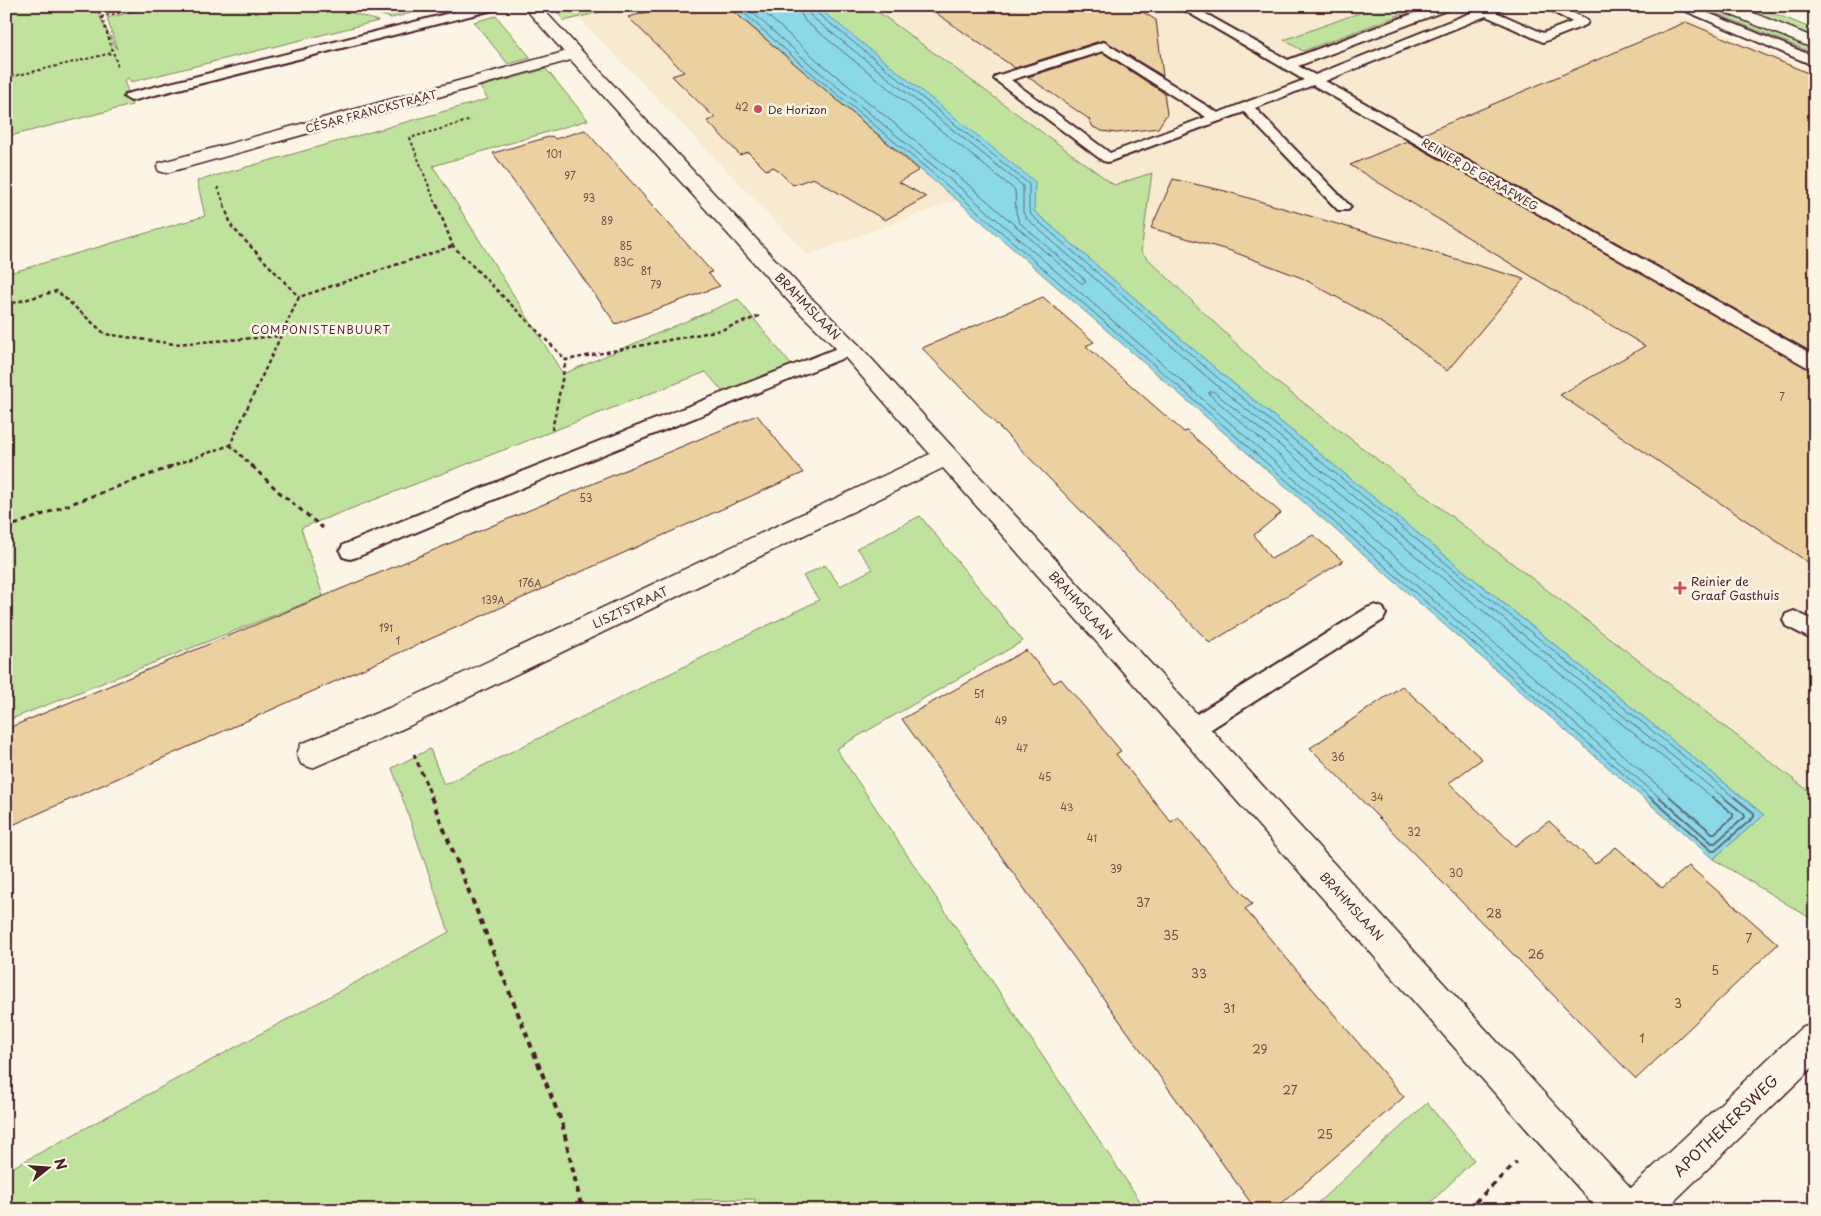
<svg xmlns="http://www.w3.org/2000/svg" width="1821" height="1216" viewBox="0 0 1821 1216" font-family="'Playpen Sans',sans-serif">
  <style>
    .built { fill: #f7ead0 }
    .green { fill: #bfe39d; stroke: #848164 }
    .water { fill: #8ad9e8; stroke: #708f9c }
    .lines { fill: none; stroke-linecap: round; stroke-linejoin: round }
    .shore-far1 { stroke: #646977; stroke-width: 1 }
    .shore { stroke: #646977; stroke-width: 2 }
    .building { fill: #ebd1a0; stroke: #4a1f2b }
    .lane-casing { stroke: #4a1f2b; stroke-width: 4 }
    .street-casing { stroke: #4a1f2b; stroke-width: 3 }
    .secondary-casing { stroke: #4a1f2b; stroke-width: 3 }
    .path-far3 { stroke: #4a1f2b; stroke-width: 2; stroke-dasharray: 3 2.5; stroke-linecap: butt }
    .path-far2 { stroke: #4a1f2b; stroke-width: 2.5; stroke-dasharray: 4 3; stroke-linecap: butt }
    .path-far1 { stroke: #4a1f2b; stroke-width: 3; stroke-dasharray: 5 4; stroke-linecap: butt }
    .path { stroke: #4a1f2b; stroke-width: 4; stroke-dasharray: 6 5; stroke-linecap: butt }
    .lane { fill: #fcf5e5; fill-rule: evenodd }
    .street { fill: #fcf5e5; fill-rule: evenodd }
    .secondary { fill: #fcf5e5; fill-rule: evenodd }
    .poi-dot { fill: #d1495b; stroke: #fcf5e5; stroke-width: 2 }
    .labels { text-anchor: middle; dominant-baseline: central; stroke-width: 5; stroke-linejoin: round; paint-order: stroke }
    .number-label { font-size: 10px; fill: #724c48 }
    .far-poi-label { font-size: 11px; fill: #4a1f2b; stroke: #fcf5e5; text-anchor: start }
    .far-street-label { font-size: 11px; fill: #4a1f2b; stroke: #fcf5e5 }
    .far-neighbourhood-label { font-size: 11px; letter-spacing: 1px; fill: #4a1f2b; stroke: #fcf5e5 }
    .street-label { font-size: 12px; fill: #4a1f2b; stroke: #fcf5e5 }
    .poi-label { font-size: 12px; fill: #4a1f2b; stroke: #fcf5e5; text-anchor: start }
    .near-number-label { font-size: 12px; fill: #724c48 }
    .near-street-label { font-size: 15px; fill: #4a1f2b; stroke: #fcf5e5 }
  </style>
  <rect width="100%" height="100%" fill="#fcf5e5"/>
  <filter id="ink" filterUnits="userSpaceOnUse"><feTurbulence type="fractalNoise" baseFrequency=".02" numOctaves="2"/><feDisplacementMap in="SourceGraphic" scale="10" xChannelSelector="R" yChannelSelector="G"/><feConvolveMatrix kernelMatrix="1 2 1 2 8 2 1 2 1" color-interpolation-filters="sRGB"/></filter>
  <g filter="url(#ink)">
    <!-- built -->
    <g class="built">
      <polygon points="623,6 730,6 957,200 808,255 579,18"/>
      <polygon points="900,6 1659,6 1815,71 1815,796 1274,380 1141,252 1114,185 881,14"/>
    </g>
    <!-- green -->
    <g class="green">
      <polygon points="6,6 94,6 117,49 107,18 157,6 330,6 378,21 131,82 128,78 124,80 132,105 6,137"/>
      <polygon points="353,6 478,6 444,15 436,7 391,18"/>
      <polygon points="553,6 623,6 564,21"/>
      <polygon points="816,6 870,6 1114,185 1152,173 1141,252 1274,380 1815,796 1815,921 1713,859 1764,815 1223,375 1034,211"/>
      <polygon points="1378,6 1424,6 1303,51 1284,40"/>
      <polygon points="1698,6 1714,6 1815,47 1815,54"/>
      <polygon points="1731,6 1756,6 1815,30 1815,40"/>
      <polygon points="496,16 531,58 508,64 474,22"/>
      <polygon points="546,69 588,120 433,166 563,374 738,299 792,366 724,393 706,372 301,528 323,596 6,721 6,274 205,216 197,181 488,99 480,87"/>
      <polygon points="920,516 1023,641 836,749 1146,1210 754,1210 755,1199 693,1200 692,1210 6,1210 6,1171 449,932 392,768 430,749 444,785 819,600 803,576 825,565 840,586 873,569 857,548"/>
      <polygon points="1427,1103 1474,1160 1423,1210 1310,1210"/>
    </g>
    <!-- water -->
    <polygon class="water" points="728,6 816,6 1035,182 1034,211 1223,375 1764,815 1713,859 957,200 805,74"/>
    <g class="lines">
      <!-- shore-far1 -->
      <g class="shore-far1">
        <polyline points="736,6 808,70 960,196 1651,798"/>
        <polyline points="745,6 812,66 964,191 1660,798"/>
        <polyline points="757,6 817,60 969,185 1081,283 1085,283 1085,280 1019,222 1016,212 1015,190 806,22 801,14 800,6"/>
        <polyline points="807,6 808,12 812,17 1023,186 1023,212 1027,219 1215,384 1724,798"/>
        <polyline points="814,6 816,12 1029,184 1029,210 1031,215 1219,379 1735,798"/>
        <polyline points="1672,798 1210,395 1209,392 1213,391 1713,798"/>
      </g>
      <!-- shore -->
      <g class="shore">
        <polyline points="1650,797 1712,851 1715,851 1754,817 1754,813 1734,797"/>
        <polyline points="1659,797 1712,843 1715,843 1745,817 1744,814 1723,797"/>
        <polyline points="1670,797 1712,833 1715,833 1733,817 1733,814 1712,797"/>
      </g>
    </g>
    <!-- building -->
    <g class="building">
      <polygon points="670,6 727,6 919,170 899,182 926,197 885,220 813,178 793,185 774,167 766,170 748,152 740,155 707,121 715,118 672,76 684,72 628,17"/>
      <polygon points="926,6 1133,6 1156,20 1163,76 1103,40 1015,68"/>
      <polygon points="1686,22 1815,76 1815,354 1423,134"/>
      <polygon points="1103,53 1164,93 1167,114 1158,128 1117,133 1102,131 1093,127 1089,119 1028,77"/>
      <polygon points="585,130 712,272 708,273 720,286 616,324 493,153 552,136 555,139"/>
      <polygon points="1407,141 1815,372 1815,567 1560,395 1645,346 1350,165"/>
      <polygon points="1173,179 1225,191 1524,279 1447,371 1402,336 1369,315 1302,278 1231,251 1151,228"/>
      <polygon points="1043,297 1094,342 1086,346 1184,432 1187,431 1281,513 1254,535 1271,559 1313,535 1343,561 1210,643 922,348"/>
      <polygon points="757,415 803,473 6,828 6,729"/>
      <polygon points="1026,650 1054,683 1061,679 1121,751 1116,754 1171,822 1178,817 1252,904 1245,909 1404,1097 1274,1210 1256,1210 902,719"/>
      <polygon points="1402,686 1482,759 1449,783 1515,846 1549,821 1595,864 1616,847 1662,888 1689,866 1778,944 1636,1079 1310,748"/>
    </g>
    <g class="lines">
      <!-- lane casing -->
      <g class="lane-casing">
        <g id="lane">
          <polygon points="478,6 499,6 497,9 131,101 124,97 126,94"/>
          <path d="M 1177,6 L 1192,6 L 1288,60 L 1434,6 L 1452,6 L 1450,9 L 1298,66 L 1315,75 L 1488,6 L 1508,6 L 1496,12 L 1543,33 L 1572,22 L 1542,6 L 1558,6 L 1586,19 L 1588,22 L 1586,25 L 1543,42 L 1486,16 L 1325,81 L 1815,356 L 1815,370 L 1809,368 L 1313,85 L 1255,108 L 1348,204 L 1351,207 L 1348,210 L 1338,210 L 1244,112 L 1108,162 L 1103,161 L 994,79 L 996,76 L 1104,42 L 1218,113 L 1304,80 ZM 1103,51 L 1206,117 L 1110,153 L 1011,80 Z"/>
          <polygon points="1674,6 1691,6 1815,57 1815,66"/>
          <polygon points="850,343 856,345 859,349 856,353 550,476 357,557 350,559 343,557 340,551 343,545 536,466"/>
          <polygon points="1375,605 1383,608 1386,614 1383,620 1200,736 1192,739 1184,736 1180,729 1184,722 1367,608"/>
          <polygon points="1794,611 1815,621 1815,641 1786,626 1783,620 1786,614"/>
        </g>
      </g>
      <!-- street casing -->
      <g class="street-casing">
        <polygon id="street" points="523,6 540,6 809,296 858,344 1631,1188 1802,1027 1815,1022 1815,1065 1665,1210 1598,1210 943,468 409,726 312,768 301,764 297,754 301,744 389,708 930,454 842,354 793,306 571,60 173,171 166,173 159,171 157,167 159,163 564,52"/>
      </g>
      <!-- secondary casing -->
      <g class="secondary-casing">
        <polygon id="secondary" points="1714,6 1736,6 1815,38 1815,49 1717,9"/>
      </g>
      <!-- path-far3 -->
      <g class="path-far3">
        <polyline points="98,6 118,67"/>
        <polyline points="6,8 17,6"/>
        <polyline points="101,17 150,6"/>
        <polyline points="6,78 112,53"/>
        <polyline points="218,187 225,207"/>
        <polyline points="437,207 410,138 471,120"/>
      </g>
      <!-- path-far2 -->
      <g class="path-far2">
        <polyline points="224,205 232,227 299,297"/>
        <polyline points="437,205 453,246 566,360 721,330 762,315"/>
        <polyline points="6,305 57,291 105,334 175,344 281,336"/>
        <polyline points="552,430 566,360"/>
        <polyline points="230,445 253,467"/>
        <polyline points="169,467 230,445 299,297 453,246"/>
      </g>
      <!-- path-far1 -->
      <g class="path-far1">
        <polyline points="252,466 279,492 323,528"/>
        <polyline points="6,528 173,466"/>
        <polyline points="414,754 432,798"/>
      </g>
      <!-- path -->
      <g class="path">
        <polyline points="431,797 562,1123 582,1210"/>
        <polyline points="1467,1210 1517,1162"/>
      </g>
      <!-- lane -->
      <use href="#lane" class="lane"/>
      <!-- street -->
      <use href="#street" class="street"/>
      <!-- secondary -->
      <use href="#secondary" class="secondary"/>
    </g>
  </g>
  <!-- markers -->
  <g class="poi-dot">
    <circle cx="758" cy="109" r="5"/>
    <path d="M1677.5 580.5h5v5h5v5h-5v5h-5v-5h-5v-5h5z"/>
  </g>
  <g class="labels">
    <!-- number labels -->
    <g class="number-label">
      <text x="742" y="106">42</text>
      <text x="554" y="153">101</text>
      <text x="570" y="175">97</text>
      <text x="589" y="197">93</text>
      <text x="607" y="220">89</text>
      <text x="626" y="245">85</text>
      <text x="624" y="261">83C</text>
      <text x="646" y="270">81</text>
      <text x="656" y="284">79</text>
      <text x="1782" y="396">7</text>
      <text x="586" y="497">53</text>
      <text x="530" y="582">176A</text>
      <text x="493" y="599">139A</text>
      <text x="386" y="627">191</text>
      <text x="398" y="640">1</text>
      <text x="979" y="693">51</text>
      <text x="1001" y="720">49</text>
      <text x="1022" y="747">47</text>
      <text x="1338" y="756">36</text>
      <text x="1045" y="776">45</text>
      <text x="1377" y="796">34</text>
      <text x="1067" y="806">43</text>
      <text x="1414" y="831">32</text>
      <text x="1092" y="837">41</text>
      <text x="1116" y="868">39</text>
      <text x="1456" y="872">30</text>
    </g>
    <!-- far-poi labels -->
    <g class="far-poi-label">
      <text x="768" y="109">De Horizon</text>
    </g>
    <!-- far-street labels -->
    <g class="far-street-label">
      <text transform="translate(371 111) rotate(-15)">CÉSAR FRANCKSTRAAT</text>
      <text transform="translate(1480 174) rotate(30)">REINIER DE GRAAFWEG</text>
    </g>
    <!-- far-neighbourhood labels -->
    <g class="far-neighbourhood-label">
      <text x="321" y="329">COMPONISTENBUURT</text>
    </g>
    <!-- street labels -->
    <g class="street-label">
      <text transform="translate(808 306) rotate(46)">BRAHMSLAAN</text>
      <text transform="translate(1081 605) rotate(48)">BRAHMSLAAN</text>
      <text transform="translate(630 607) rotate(-25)">LISZTSTRAAT</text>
      <text transform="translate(1352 906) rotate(48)">BRAHMSLAAN</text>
    </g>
    <!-- poi labels -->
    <g class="poi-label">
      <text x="1691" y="581">Reinier de<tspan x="1691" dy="14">Graaf Gasthuis</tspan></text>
    </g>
    <!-- near-number labels -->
    <g class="near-number-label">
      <text x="1143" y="902">37</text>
      <text x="1494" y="913">28</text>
      <text x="1171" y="935">35</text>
      <text x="1749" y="938">7</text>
      <text x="1536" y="954">26</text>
      <text x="1715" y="970">5</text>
      <text x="1199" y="973">33</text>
      <text x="1678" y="1003">3</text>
      <text x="1229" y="1008">31</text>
      <text x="1642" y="1038">1</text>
      <text x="1260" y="1049">29</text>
      <text x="1290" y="1090">27</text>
      <text x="1325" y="1134">25</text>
    </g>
    <!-- near-street labels -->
    <g class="near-street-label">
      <text transform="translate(1725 1125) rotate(-44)">APOTHEKERSWEG</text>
    </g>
  </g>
  <!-- margin -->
  <rect width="1821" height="1216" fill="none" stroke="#fcf5e5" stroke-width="25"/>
  <rect x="12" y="12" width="1796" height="1191" fill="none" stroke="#4a1f2b" stroke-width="2" filter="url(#ink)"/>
  <!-- north arrow -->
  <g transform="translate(48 1168) rotate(73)" stroke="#fcf5e5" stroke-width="4" paint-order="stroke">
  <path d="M0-4L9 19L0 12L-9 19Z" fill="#4a1f2b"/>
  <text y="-8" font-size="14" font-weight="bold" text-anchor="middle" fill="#4a1f2b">N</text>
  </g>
</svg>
